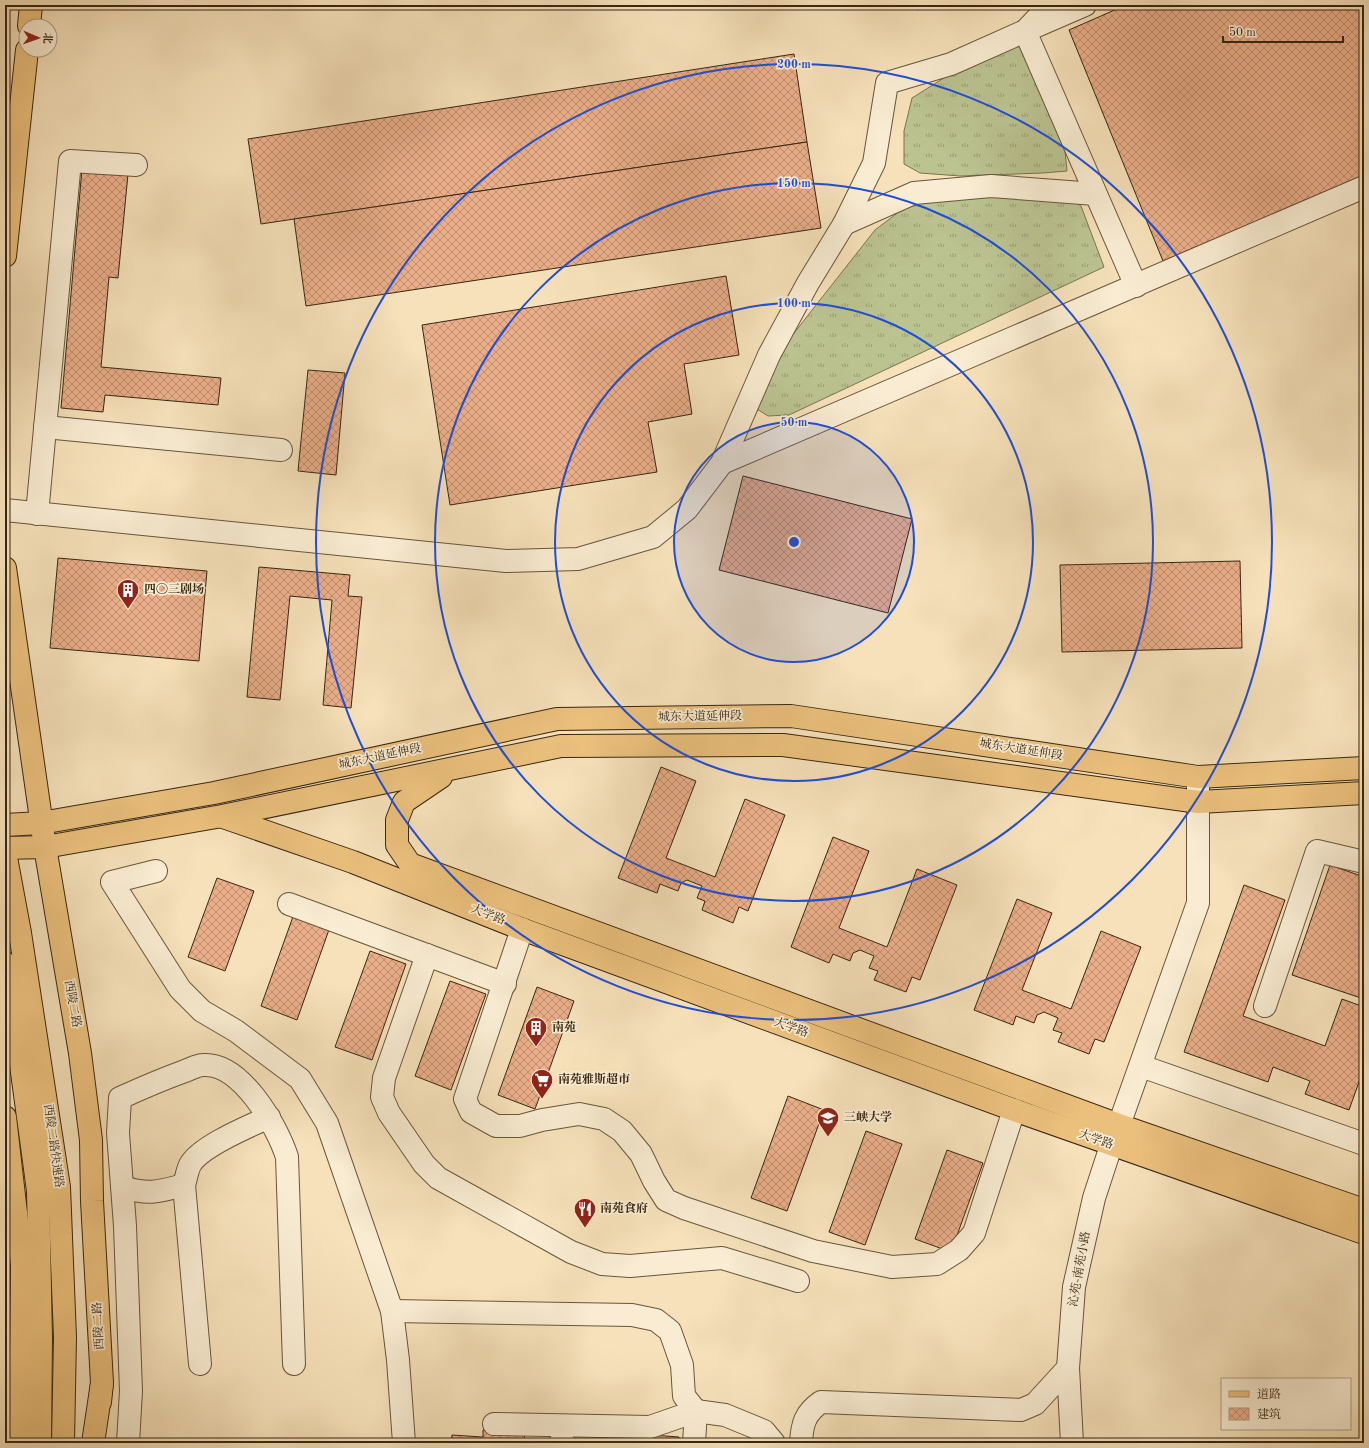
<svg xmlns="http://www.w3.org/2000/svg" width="1369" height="1448" viewBox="0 0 1369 1448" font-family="'Old Standard TT','Noto Serif SC',serif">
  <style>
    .grass { fill: url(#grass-tufts); stroke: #7a7551 }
    .building { fill: url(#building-cross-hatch); stroke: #382711 }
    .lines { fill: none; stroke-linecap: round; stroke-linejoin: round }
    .minor-casing { stroke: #68563b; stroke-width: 24 }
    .major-casing { stroke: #382711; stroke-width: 24 }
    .highway-casing { stroke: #382711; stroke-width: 24 }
    .minor { stroke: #f9ecd2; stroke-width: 22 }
    .major { stroke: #ebc07d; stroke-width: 22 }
    .highway { stroke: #ebc07d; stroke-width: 22 }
    .ring { fill: none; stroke: #1d4ed8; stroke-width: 2 }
    .labels { text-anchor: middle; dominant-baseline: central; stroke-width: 3.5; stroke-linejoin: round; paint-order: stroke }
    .poi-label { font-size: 12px; font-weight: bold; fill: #382711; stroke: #f9ecd2; text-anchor: start }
    .street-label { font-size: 12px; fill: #382711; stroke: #f9ecd2 }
    .centre { fill: #1d4ed8; stroke: #f9ecd2; stroke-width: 2 }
    .ring-label { font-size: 12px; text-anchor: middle; font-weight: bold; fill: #1d4ed8; stroke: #f9ecd2; stroke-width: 3.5; stroke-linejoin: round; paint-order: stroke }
  </style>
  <defs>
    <pattern id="grass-tufts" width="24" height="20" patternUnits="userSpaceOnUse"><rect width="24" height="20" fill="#bbc391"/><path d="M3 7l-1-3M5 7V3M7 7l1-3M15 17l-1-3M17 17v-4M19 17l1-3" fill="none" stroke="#999e75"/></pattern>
    <pattern id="building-cross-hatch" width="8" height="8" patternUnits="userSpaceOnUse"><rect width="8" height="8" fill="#eaaf8a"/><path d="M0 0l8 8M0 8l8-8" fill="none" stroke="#bf8e6f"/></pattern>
  </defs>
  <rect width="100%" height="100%" fill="#f6e1ba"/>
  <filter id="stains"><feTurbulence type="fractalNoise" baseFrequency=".005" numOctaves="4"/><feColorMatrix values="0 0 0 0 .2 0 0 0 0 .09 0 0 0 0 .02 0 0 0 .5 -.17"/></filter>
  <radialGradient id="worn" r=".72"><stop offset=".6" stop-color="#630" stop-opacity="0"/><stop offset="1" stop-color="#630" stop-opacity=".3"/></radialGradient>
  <!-- grass -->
  <g class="grass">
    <polygon points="1021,45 1064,141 1067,171 1043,173 960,176 920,173 904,164 904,131 912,98 955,71"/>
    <polygon points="944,196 1067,197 1081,206 1104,267 789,415 768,416 757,409 776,356 875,230 916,199"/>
  </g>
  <!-- building -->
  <g class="building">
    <polygon points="916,5 933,5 917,10"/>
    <polygon points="1126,5 1364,5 1364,175 1163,261 1069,30"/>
    <polygon points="794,54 807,142 261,224 248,139"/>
    <polygon points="807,142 821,228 306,306 294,219"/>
    <polygon points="82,169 128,174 118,278 109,277 101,367 221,378 218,405 105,395 103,412 61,408"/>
    <polygon points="726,276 739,355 684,364 692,414 648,422 657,472 450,505 422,325"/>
    <polygon points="308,370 345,373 336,475 298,471"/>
    <polygon points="743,476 912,519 888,613 719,570"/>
    <polygon points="58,558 207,571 199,661 50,648"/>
    <polygon points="1240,561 1242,648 1062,652 1060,565"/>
    <polygon points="259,567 350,575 348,596 362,597 351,708 323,705 332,600 290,596 280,700 247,697"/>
    <polygon points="661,767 696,781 666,858 715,877 745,799 785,815 748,911 739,907 733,923 702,910 705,901 697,898 702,886 687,880 681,883 678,891 660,884 657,893 618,878"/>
    <polygon points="833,837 869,851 839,928 887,947 917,869 957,885 920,980 912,977 906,992 874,980 878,971 869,968 874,956 860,950 853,953 850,961 833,954 829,963 791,947"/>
    <polygon points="1330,865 1364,877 1364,999 1292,975"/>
    <polygon points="217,878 254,891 225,971 188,957"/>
    <polygon points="1244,885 1285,900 1243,1016 1325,1046 1342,999 1364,1007 1364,1068 1349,1110 1305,1094 1310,1081 1273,1067 1268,1082 1184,1052"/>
    <polygon points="1017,899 1052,913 1022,990 1071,1009 1101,931 1141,947 1104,1042 1095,1039 1089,1054 1058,1042 1062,1033 1053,1030 1058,1018 1044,1012 1037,1015 1034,1023 1016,1016 1013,1025 974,1010"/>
    <polygon points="295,911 331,924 297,1020 261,1006"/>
    <polygon points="370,951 406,964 372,1060 335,1047"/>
    <polygon points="450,981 486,994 451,1090 415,1076"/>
    <polygon points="537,987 574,1001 535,1109 498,1095"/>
    <polygon points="788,1096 824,1110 787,1211 751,1198"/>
    <polygon points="866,1131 902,1144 865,1245 829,1232"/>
    <polygon points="947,1150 983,1163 951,1252 915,1239"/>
    <polygon points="483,1430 525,1432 524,1443 451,1443 452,1435 483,1437"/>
    <polygon points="638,1434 679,1437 679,1443 606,1443 606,1440 637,1441"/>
  </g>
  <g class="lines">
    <!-- minor casing -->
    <g class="minor-casing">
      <g id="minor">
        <polyline points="1085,5 1025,31 1136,286"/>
        <polyline points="844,224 914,193 991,186 1095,194"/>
        <polyline points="45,427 281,450"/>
        <polyline points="722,463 1364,187"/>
        <polyline points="5,510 506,561 578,559 653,537 687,509 722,463 769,355 808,283 844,224 874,163 887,83 951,64 1025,31 1050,5"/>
        <polyline points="37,514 70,161 136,165"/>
        <polyline points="156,871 112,882 180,989 202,1011 236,1031 300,1079 327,1123 392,1311 398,1360 404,1443"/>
        <polyline points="289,904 505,984"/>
        <polyline points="522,929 465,1099 471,1112 496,1126 520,1126 542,1120 579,1114 604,1119 622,1131 641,1154 654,1181 666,1200 684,1208 813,1251 892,1267 937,1264 959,1250 974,1233 1014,1110"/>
        <polyline points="427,955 384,1078 382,1097 389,1113 424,1164 438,1178 571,1252 602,1264 630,1266 722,1258 798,1281"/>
        <polyline points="1265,1006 1317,851 1364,862"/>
        <polyline points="1141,1066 1364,1144"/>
        <polyline points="1119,1125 1198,903 1198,777"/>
        <path d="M 122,1187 C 149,1195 158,1192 184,1185"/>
        <polyline points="392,1311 632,1315 656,1320 670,1331 682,1365 684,1396 696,1411 694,1443"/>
        <path d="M 200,1364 L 184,1185 C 186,1179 187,1171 190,1165 C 200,1146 250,1126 269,1117"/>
        <polyline points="494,1424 650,1427 696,1411 725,1415 764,1431 774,1443"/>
        <path d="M 128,1443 L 131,1391 L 125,1226 L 118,1133 L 120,1098 C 142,1088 163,1079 185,1071 C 191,1069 197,1065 203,1065 C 241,1062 277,1126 287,1157 L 294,1364"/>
        <polyline points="560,1443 564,1443"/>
        <path d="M 801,1443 C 802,1424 805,1413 821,1402 L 1021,1410 L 1035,1404 L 1068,1368"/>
        <polyline points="1072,1443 1068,1368 1074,1287 1094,1198 1111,1146"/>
      </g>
    </g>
    <!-- major casing -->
    <g class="major-casing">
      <g id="major">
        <polyline points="29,26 31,5"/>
        <polyline points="5,256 27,50"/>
        <polyline points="5,568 45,847 80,1053 91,1140 92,1201 102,1383 100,1402"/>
        <polyline points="441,777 404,802 397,820 397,845 410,864 1119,1125 1364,1210"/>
        <polyline points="223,817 353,862 522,929 1014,1110 1364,1233"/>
        <polyline points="5,825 41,823 214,793 557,719 791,716 1198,777 1364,768"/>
        <polyline points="5,848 45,847 222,816 561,746 783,745 1199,802 1364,793"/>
        <polyline points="5,1117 22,1265 20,1443"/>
      </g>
    </g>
    <!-- highway casing -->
    <g class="highway-casing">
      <g id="highway">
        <polyline points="5,852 20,933 59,1187 65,1337 63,1443"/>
        <polyline points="5,963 14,1013 38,1191 41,1338 40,1443"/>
        <polyline points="93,1443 102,1383"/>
      </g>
    </g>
    <!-- minor -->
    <use href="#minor" class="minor"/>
    <!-- major -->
    <use href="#major" class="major"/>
    <!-- highway -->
    <use href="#highway" class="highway"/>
  </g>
  <!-- distance rings -->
  <circle cx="794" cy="542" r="120" fill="#1d4ed8" fill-opacity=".12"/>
  <g class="ring">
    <circle cx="794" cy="542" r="120"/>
    <circle cx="794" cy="542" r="239"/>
    <circle cx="794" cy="542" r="359"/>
    <circle cx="794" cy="542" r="478"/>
  </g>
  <!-- icons -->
  <defs>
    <g id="building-pin" transform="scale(1.15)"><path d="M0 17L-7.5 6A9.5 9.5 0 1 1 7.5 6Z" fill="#8f2418" stroke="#f9ecd2"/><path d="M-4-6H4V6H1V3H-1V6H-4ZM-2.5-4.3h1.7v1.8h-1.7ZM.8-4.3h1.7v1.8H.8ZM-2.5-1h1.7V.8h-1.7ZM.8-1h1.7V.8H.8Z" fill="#fff"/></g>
    <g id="supermarket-pin" transform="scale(1.15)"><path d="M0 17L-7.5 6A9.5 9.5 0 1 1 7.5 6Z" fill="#8f2418" stroke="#f9ecd2"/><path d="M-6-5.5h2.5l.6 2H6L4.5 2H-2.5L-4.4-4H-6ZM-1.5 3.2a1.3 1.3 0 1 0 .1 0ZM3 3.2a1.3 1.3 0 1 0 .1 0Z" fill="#fff"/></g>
    <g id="university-pin" transform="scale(1.15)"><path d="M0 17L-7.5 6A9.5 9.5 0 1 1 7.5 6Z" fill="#8f2418" stroke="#f9ecd2"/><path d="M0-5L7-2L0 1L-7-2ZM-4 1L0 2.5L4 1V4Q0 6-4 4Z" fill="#fff"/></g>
    <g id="restaurant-pin" transform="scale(1.15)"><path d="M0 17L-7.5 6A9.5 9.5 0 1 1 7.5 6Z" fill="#8f2418" stroke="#f9ecd2"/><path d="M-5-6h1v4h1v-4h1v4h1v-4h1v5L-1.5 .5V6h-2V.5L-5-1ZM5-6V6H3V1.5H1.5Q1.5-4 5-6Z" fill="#fff"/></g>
  </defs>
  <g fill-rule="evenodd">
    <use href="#building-pin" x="128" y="590"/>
    <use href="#building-pin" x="536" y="1028"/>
    <use href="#supermarket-pin" x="542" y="1080"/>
    <use href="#university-pin" x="828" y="1118"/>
    <use href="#restaurant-pin" x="585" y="1209"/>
  </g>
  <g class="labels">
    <!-- poi labels -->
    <g class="poi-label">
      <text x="144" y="590">四〇三剧场</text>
      <text x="552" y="1028">南苑</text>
      <text x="558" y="1080">南苑雅斯超市</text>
      <text x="844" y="1118">三峡大学</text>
      <text x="600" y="1209">南苑食府</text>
    </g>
    <!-- street labels -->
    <g class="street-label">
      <text transform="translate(700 717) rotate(-1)">城东大道延伸段</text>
      <text transform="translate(1021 750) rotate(9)">城东大道延伸段</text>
      <text transform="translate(380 757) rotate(-12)">城东大道延伸段</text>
      <text transform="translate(488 915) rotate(21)">大学路</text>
      <text transform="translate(72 1004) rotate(80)">西陵二路</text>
      <text transform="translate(791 1028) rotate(20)">大学路</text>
      <text transform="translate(1096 1140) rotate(20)">大学路</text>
      <text transform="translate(53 1146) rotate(82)">西陵二路快速路</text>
      <text transform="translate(1080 1269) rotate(-80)">沁苑-南苑小路</text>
      <text transform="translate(99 1326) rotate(-93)">西陵二路</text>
    </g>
  </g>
  <circle cx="794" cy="542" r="6" class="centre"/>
  <g class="ring-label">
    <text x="794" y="68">200 m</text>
    <text x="794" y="187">150 m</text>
    <text x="794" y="307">100 m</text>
    <text x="794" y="426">50 m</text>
  </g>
  <!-- margin -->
  <rect width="1369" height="1448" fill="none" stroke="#f6e1ba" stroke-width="20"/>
  <rect x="6" y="6" width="1357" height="1436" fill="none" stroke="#382711" stroke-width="2"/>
  <rect x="10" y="10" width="1349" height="1428" fill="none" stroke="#382711"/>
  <!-- legend -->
  <rect x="1221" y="1378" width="130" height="52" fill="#f9ecd2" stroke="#ac9d85"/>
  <rect x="1229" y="1391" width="20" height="6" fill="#ebc07d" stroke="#ac9d85"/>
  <text x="1257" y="1398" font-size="12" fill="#382711">道路</text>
  <rect x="1229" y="1408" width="20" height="12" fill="url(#building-cross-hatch)" stroke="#ac9d85"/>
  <text x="1257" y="1418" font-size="12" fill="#382711">建筑</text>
  <!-- north arrow -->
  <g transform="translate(38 38) rotate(92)"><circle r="19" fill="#f9ecd2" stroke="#ac9d85"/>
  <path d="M0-3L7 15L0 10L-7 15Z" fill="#8f2418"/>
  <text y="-6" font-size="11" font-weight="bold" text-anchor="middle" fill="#382711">北</text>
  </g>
  <!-- scale -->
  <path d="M1223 36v6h120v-6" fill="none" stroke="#382711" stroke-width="2"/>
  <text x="1229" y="36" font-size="12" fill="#382711" stroke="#f9ecd2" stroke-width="3" paint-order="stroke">50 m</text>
  <rect width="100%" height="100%" filter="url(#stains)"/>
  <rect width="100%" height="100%" fill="url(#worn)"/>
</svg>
